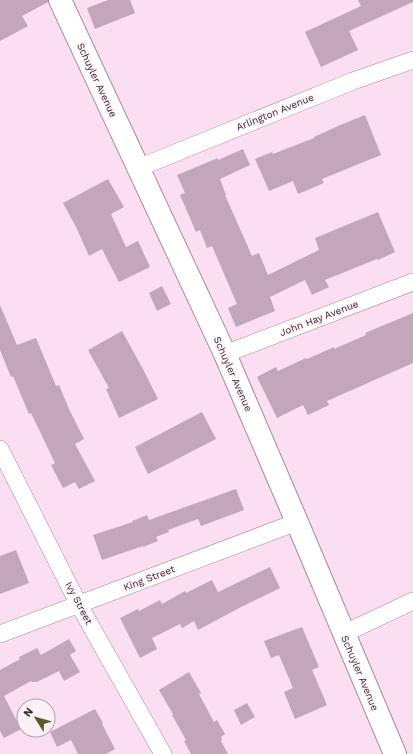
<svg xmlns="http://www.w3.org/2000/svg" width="413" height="754" viewBox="0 0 413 754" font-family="'Work Sans',sans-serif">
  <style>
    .building { fill: #c2a6ba }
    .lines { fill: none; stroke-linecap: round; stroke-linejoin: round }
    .minor-casing { stroke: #a48a9d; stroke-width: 18 }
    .major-casing { stroke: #a48a9d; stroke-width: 24 }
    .minor { stroke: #fff; stroke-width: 17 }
    .major { stroke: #fff; stroke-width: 22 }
    .labels { text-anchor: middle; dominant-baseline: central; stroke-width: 3; stroke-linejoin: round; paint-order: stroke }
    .street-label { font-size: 10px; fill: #352a32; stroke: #fdf1f9 }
  </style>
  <rect width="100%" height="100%" fill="#fbdef2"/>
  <!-- building -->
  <g class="building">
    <polygon points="0,0 48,0 48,2 22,16 28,26 0,41"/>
    <polygon points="108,0 130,0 135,13 95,29 87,8"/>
    <polygon points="358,0 413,0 413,2 349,31 358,50 321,67 305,32 361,6"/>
    <polygon points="365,115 381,155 322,179 324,183 298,194 293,181 269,191 255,159 272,152 273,154 314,138 314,137 338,126"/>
    <polygon points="243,149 250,165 220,179 226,195 225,195 252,256 259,253 268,275 319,250 315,238 378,212 395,252 378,260 377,259 325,280 329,287 312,295 305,280 270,297 275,311 236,327 228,308 237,304 212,246 207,248 200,230 196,232 180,195 185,193 177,175 218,158 218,160"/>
    <polygon points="108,179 124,207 111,214 126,247 138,241 150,267 119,282 102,249 89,256 76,227 63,203"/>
    <polygon points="162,286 171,304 157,311 149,293"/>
    <polygon points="0,305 17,345 36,338 56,386 59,385 69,409 84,439 75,444 95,481 79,489 75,482 63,488 51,465 55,463 31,413 29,414 13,376 11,377 0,350"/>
    <polygon points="413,313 413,363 327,401 329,405 308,415 303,405 277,418 257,377 276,367 278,371 306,358 307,359 334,347 334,349 366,335 365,333"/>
    <polygon points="122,331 144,371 158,399 119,418 106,389 109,388 88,350"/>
    <polygon points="202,412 216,439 148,474 135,447"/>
    <polygon points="236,489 244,510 201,526 198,519 168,530 169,532 156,537 158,541 143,547 143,546 102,560 93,535 133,522 132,521 147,515 149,520"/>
    <polygon points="16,550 29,583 0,594 0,556"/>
    <polygon points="270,567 280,588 241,607 198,630 194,621 182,628 180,624 152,638 157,649 140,658 120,618 138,609 139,611 160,600 162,604 185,591 186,593 212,580 218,592"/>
    <polygon points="302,627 319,667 312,670 327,705 295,719 284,692 293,688 279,655 271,658 264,641"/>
    <polygon points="69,639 76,651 70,655 80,672 64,681 59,671 37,682 32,682 31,681 4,696 21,729 4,738 0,731 0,670 20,659 19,657 37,648 41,655"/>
    <polygon points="189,672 201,693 199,694 214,722 217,720 225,734 221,737 222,740 221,741 228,754 191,754 184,741 186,740 172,715 173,714 159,690"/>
    <polygon points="247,703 255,717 241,725 234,710"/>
    <polygon points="95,709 103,723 102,724 115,749 106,754 78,754 71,740 57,747 50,732"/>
  </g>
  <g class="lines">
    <!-- minor casing -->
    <g class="minor-casing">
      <g id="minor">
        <polyline points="138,168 353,81 413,60"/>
        <polyline points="225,354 413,282"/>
        <polyline points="0,449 79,605 163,754"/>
        <polyline points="0,634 297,522"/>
        <polyline points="343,634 413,601"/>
      </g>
    </g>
    <!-- major casing -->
    <g class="major-casing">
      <polyline id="major" points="60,0 225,354 297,522 395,754"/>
    </g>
    <!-- minor -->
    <use href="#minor" class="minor"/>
    <!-- major -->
    <use href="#major" class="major"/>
  </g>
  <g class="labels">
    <!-- street labels -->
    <g class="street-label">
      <text transform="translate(97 80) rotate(65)">Schuyler Avenue</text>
      <text transform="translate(275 112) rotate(-22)">Arlington Avenue</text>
      <text transform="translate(319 318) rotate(-21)">John Hay Avenue</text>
      <text transform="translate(233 374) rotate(66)">Schuyler Avenue</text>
      <text transform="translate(149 578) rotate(-21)">King Street</text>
      <text transform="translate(79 603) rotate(62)">Ivy Street</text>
      <text transform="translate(360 673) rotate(67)">Schuyler Avenue</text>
    </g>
  </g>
  <!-- north arrow -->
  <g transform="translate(36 718) rotate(307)"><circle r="19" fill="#fdf1f9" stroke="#ada1a9"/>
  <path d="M0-3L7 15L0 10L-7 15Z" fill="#5a5a27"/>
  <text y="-6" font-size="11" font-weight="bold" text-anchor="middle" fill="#352a32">N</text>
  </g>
</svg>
